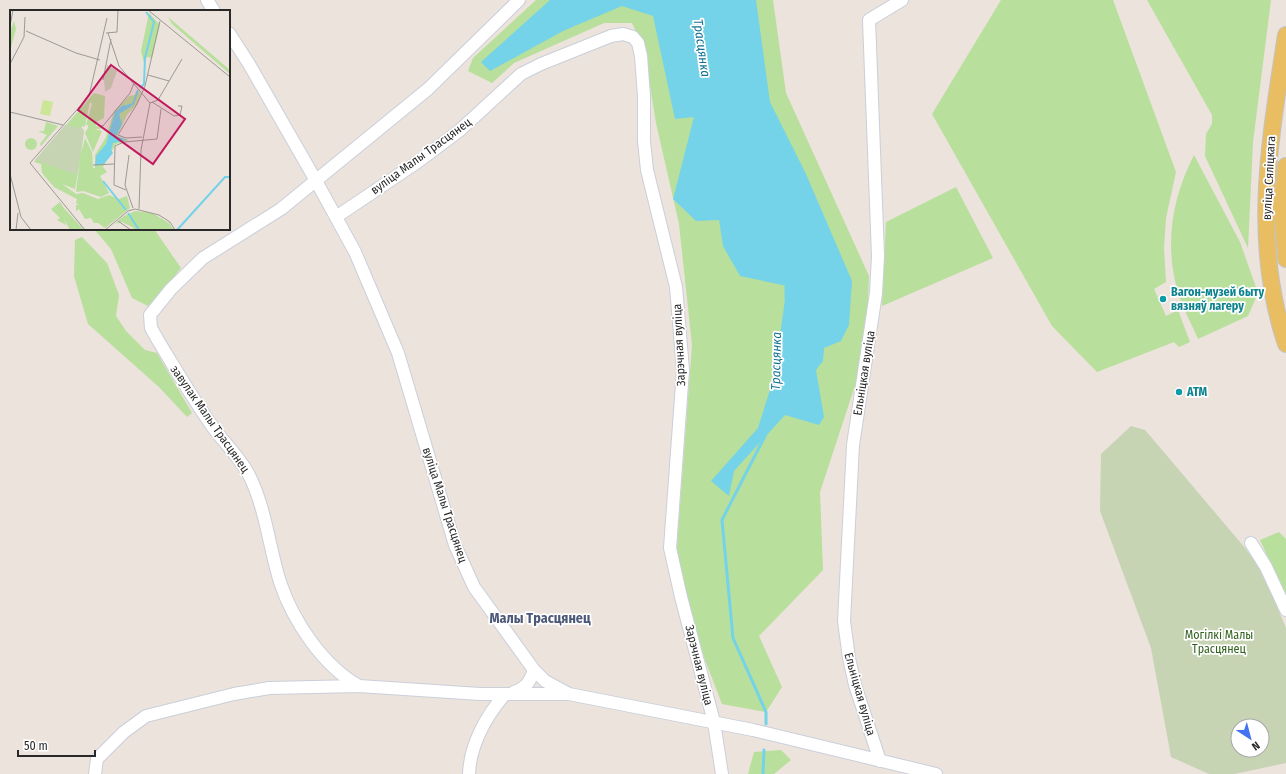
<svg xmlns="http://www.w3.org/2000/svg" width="1286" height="774" viewBox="0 0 1286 774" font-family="'Fira Sans Condensed',sans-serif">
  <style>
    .green { fill: #b8df9b }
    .cemetery { fill: #c6d4b4; fill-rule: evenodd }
    .water { fill: #74d3e8 }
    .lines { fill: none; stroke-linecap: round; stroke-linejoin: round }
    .stream { stroke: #74d3e8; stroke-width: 3 }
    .minor-casing { stroke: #cacfda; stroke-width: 14 }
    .major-casing { stroke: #c3c3c3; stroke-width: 18 }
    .minor { stroke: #fff; stroke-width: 12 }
    .major { stroke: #e9be63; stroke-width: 16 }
    .culture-dot { fill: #0f9aa8; stroke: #fff; stroke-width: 1.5 }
    .labels { text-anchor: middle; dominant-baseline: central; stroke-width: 3.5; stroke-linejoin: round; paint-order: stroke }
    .street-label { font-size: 12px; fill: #292929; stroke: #fff }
    .culture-label { font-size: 12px; font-weight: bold; fill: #0d838f; stroke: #fff; text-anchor: start }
    .park-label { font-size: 12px; fill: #32621d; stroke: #fff }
    .water-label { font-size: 13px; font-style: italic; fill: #147293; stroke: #fff }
    .quarter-label { font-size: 14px; font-weight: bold; fill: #4c5878; stroke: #fff }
    .inset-river { fill: none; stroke: #74d3e8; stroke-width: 2 }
    .inset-road { fill: none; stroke: #9d9994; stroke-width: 1 }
    .view { fill: #c2185b; fill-opacity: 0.15; stroke: #c2185b; stroke-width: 2 }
    .inset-edge { fill: none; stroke: #292929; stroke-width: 2 }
  </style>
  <rect width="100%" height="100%" fill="#ebe3dc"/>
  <!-- green -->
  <g class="green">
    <polygon points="536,0 773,0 786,93 869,276 866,352 820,492 823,570 759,636 782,687 766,712 722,704 702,652 682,583 677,547 692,345 679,224 656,123 644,49 632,23 604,23 514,63 492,83 468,71 473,58"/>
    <polygon points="1001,0 1113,0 1176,172 1166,218 1164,248 1166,282 1154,289 1166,316 1178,310 1190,342 1179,347 1174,342 1097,372 1052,326 932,114"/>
    <polygon points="1147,0 1271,0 1253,142 1248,248 1205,156 1206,134 1212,124 1212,115"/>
    <path d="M 1194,155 L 1240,242 L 1258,293 L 1248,316 L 1198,339 C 1191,322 1180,304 1176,285 C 1165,240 1173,196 1194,155 Z"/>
    <polygon points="956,187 993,258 882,306 886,222"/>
    <polygon points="94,229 154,229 181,268 159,296 148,306 132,298 111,249"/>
    <polygon points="82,237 107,263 119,295 116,316 126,331 145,350 157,353 192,413 187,417 159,387 88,324 74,276 75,240"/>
    <polygon points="1279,532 1286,539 1286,596 1260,540"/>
    <polygon points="781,750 791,760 774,774 748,774 754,752"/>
  </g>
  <!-- cemetery -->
  <path class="cemetery" d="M 1131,426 L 1145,430 L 1157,444 L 1245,548 L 1262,571 L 1286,628 L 1286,763 L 1234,774 L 1209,774 L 1171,757 L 1151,648 L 1100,511 L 1101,454 ZM 1238,726 L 1262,726 L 1262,750 L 1238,750 Z"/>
  <!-- water -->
  <polygon class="water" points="550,0 756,0 770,102 806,174 852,281 849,325 841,341 824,348 823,361 816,370 824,417 819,425 785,415 734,471 729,496 711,481 758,428 774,377 787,286 740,276 723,246 719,220 696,221 673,199 694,117 675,119 653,16 622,6 563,31 490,71 481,62"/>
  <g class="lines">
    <!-- stream -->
    <g class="stream">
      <polyline points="786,283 786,299"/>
      <polyline points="765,436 722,520 733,638 766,712 766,724"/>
      <polyline points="763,774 764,750"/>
    </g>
    <!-- minor casing -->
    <g class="minor-casing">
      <g id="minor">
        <polyline points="207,0 214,11"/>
        <polyline points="229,33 249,64 315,179 355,252 398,353 455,545 474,587 534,670 545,681 569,694 753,730 936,774"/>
        <polyline points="336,217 419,161 459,131 521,74 541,64 611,36 623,34 633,37 638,43 641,56 644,96 644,141 647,170 676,287 683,370 670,548 681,597 714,722 722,774"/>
        <polyline points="1251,543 1266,567 1286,610"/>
        <path d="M 359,686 C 323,666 293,621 280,582 C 269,547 266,510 250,477 C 241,458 224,443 212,426 C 193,399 176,370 159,342 L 151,328 L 150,315 L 171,289 L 203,258 L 281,209 L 428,89 L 519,0"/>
        <path d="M 514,692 C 526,688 530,682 534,670"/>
        <polyline points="880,761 855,685 849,658 844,621 853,445 876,293 878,256 869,20 902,0"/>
        <polyline points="95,774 97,759 124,732 146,716 234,694 269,688 359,686 480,694 567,694"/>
        <path d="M 469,774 C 470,745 486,716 505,694"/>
      </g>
    </g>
    <!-- major casing -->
    <g class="major-casing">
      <g id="major">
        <path d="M 1286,35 C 1270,140 1251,240 1286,344"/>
        <polyline points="1286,166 1282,207 1286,259"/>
      </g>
    </g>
    <!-- minor -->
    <use href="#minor" class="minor"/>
    <!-- major -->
    <use href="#major" class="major"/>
  </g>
  <!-- markers -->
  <g class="culture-dot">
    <circle cx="1163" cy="299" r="4"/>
    <circle cx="1179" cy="392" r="4"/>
  </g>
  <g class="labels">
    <!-- street labels -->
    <g class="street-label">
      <text transform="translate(421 156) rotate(-36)">вуліца Малы Трасцянец</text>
      <text transform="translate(1269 178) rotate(-87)">вуліца Сяліцкага</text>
      <text transform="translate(679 345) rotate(-93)">Зарэчная вуліца</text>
      <text transform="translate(864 373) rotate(-81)">Ельніцкая вуліца</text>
      <text transform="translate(210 419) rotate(55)">завулак Малы Трасцянец</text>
      <text transform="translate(445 505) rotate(72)">вуліца Малы Трасцянец</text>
      <text transform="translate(699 665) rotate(76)">Зарэчная вуліца</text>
      <text transform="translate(860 694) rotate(74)">Ельніцкая вуліца</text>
    </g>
    <!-- culture labels -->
    <g class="culture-label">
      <text x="1171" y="292">Вагон-музей быту<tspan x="1171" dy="14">вязняў лагеру</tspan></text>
      <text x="1187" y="392">АТМ</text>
    </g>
    <!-- park labels -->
    <g class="park-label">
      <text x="1219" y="635">Могілкі Малы<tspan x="1219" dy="14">Трасцянец</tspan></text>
    </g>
    <!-- water labels -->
    <g class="water-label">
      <text transform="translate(702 48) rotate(82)">Трасцянка</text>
      <text transform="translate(776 361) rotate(-89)">Трасцянка</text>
    </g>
    <!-- quarter labels -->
    <g class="quarter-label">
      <text x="540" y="618">Малы Трасцянец</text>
    </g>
  </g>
  <!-- overview -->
  <g transform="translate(10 10)">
    <rect width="220" height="220" fill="#ebe3dc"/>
    <path d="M 139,3 L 150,15 L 142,48 L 137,47 L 134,53 L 131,41 ZM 158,7 L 220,60 L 220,64 L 162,14 ZM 4,11 L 6,19 L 0,41 L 0,22 ZM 126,81 L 131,83 L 127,94 L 117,105 L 107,126 L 119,130 L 106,134 L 93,157 L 97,162 L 90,166 L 99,183 L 91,187 L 73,181 L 66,182 L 70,150 L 65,179 L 52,174 L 66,184 L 73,183 L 88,189 L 99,185 L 109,189 L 117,186 L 120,198 L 95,218 L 88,213 L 84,213 L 81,208 L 75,209 L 69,199 L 66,201 L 66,195 L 69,195 L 66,193 L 67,189 L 44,177 L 32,163 L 31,154 L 24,152 L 84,83 L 95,86 L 94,108 L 86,112 L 86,116 L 92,117 L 90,119 L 84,119 L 92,121 L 83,142 L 75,123 L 78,118 L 78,115 L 76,115 L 82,94 L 80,92 L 75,116 L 71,117 L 74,121 L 71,144 L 75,128 L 82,142 L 83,158 L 85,158 L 85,145 L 96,127 L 104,101 L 119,86 L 125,85 ZM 36,112 L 48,116 L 31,136 L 30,134 L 37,125 L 28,121 L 34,121 ZM15 134a6 6 0 1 1 12 0a6 6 0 1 1-12 0ZM 50,192 L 53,197 L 74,220 L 60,220 L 54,209 L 56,215 L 47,210 L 50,208 L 41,199 ZM 125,201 L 142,203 L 159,213 L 164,220 L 122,220 L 124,218 L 112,212 L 105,214 L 112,207 Z" fill="#b8df9b"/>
    <path d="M 97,55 L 107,61 L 101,78 L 95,82 L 94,68 ZM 55,115 L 72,118 L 74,121 L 67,165 L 25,150 Z" fill="#c6d4b4"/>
    <path d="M 33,90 L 43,92 L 40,106 L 30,104 Z" fill="#cbe697"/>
    <path d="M 113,95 L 122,96 L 109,104 L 112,114 L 106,126 L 117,130 L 103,133 L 101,140 L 103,143 L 94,154 L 85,156 L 86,146 L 96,134 L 105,102 Z" fill="#74d3e8"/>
    <path class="inset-river" d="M 130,78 L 134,74 L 135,48 L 144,12 L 136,2M 117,96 L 123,94 L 128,80M 93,171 L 116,200M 118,203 L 129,220M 167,220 L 215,167 L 220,167"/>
    <path class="inset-road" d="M 138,0 L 220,67M 0,16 L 3,0M 16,21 L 66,43 L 90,50M 96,23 L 107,22 L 108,0M 98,23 L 109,56 L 140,93 L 131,140 L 129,199M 0,54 L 14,27 L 15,7M 138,65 L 159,71M 93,70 L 101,29M 142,92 L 164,106 L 170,105 L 172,96 L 168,96M 140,93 L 148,90 L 172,49M 0,102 L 53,115M 90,116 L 93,116 L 120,83 L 124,73M 132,127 L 116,128 L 108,125 L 127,94 L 135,76 L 150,11M 119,145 L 115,175 L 123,198M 83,155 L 104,154M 0,164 L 11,207 L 21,220M 116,180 L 104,175 L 105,136 L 114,132 L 147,129 L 151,99M 108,211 L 121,220M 6,220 L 8,203M 75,220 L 20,153 L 79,86 L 97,8M 95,220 L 118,201 L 125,199 L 149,205 L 160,212 L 165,220"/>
    <path class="view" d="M 101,55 L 175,109 L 143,154 L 68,100 Z"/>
    <rect width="220" height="220" class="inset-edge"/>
  </g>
  <!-- north arrow -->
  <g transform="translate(1250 738) rotate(144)"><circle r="19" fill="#ffffff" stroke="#a9a9a9"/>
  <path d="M0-3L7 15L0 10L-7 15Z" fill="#4373f0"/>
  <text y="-6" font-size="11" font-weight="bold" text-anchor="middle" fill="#292929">N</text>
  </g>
  <!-- scale -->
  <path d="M18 750v6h77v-6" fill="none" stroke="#292929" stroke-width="2"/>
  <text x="24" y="750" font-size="12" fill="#292929" stroke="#ffffff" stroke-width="3" paint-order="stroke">50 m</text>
</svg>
